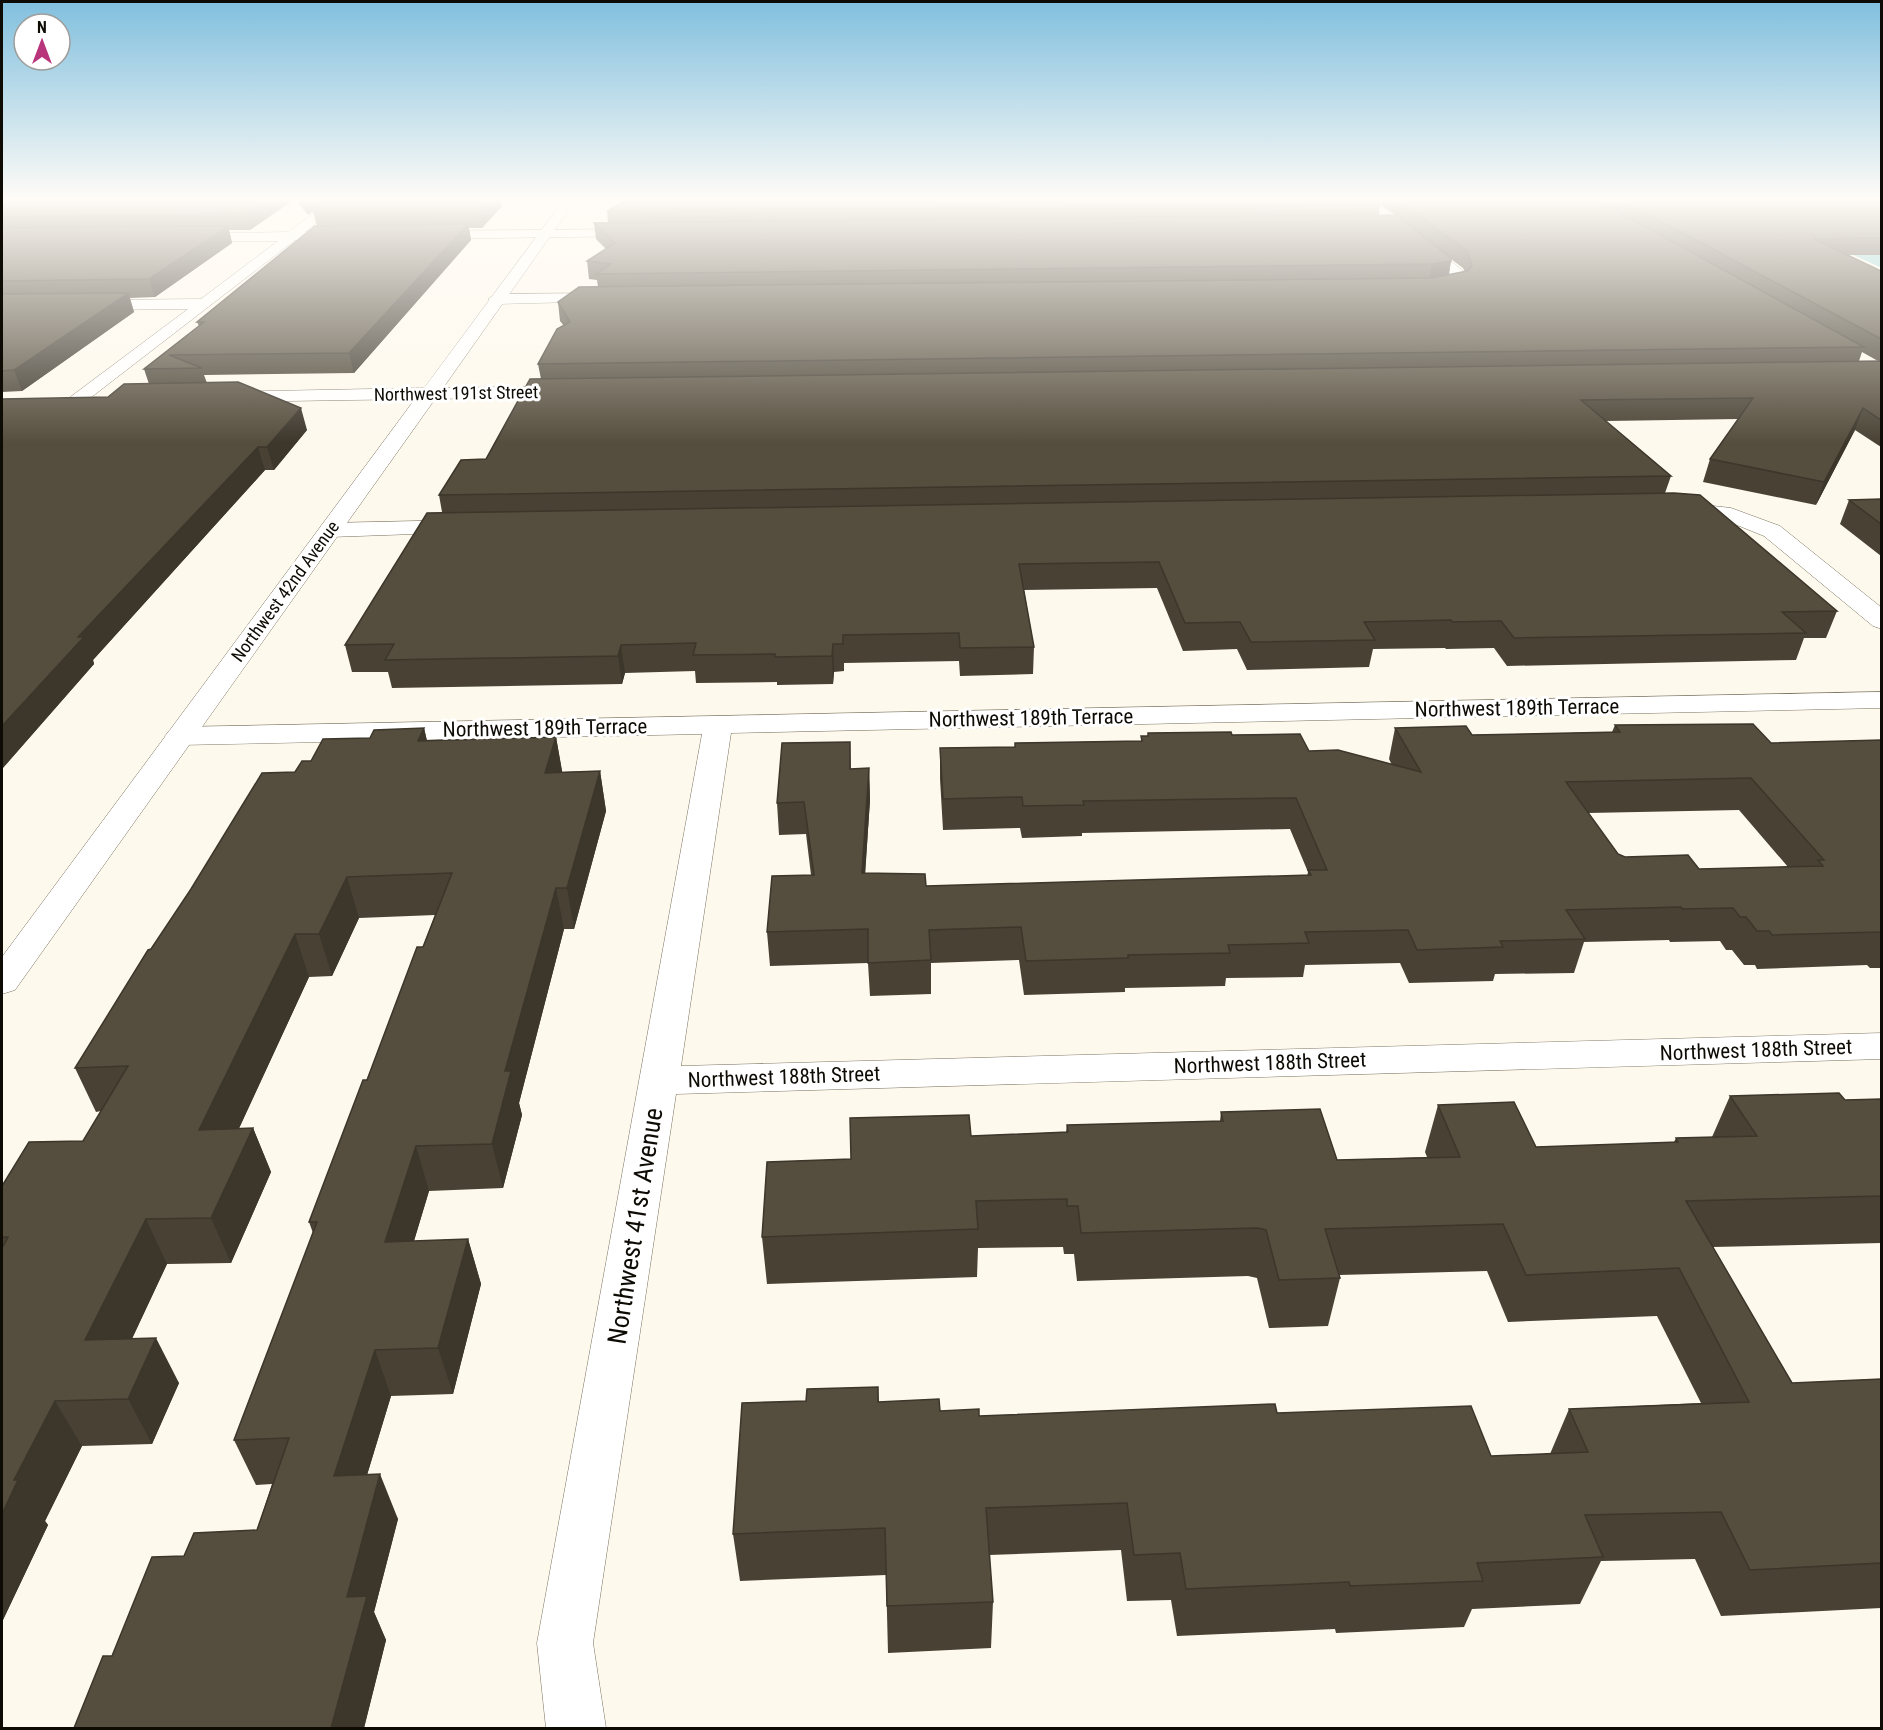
<svg xmlns="http://www.w3.org/2000/svg" width="1883" height="1730" viewBox="0 0 1883 1730" font-family="'Roboto Condensed',sans-serif">
  <style>
    .lines { fill: none; stroke-linecap: round; stroke-linejoin: round }
    .canal { fill: #84cfcf; fill-rule: evenodd }
    .street-casing { stroke: #7a7260; stroke-width: 1 }
    .secondary-casing { stroke: #7a7260; stroke-width: 1 }
    .street { fill: #fff; fill-rule: evenodd }
    .secondary { fill: #fff; fill-rule: evenodd }
    .wall { fill: #494234; fill-rule: evenodd }
    .shaded-wall { fill: #3c362b }
    .building { fill: #554d3d; stroke: #3c362b; stroke-width: 1.5; fill-rule: evenodd }
    .labels { text-anchor: middle; dominant-baseline: central; stroke-width: 6; stroke-linejoin: round; paint-order: stroke }
    .far-street-label { font-size: 18px; fill: #0e0b05; stroke: #fff }
    .street-label { font-size: 21px; fill: #0e0b05; stroke: #fff }
    .near-street-label { font-size: 26px; fill: #0e0b05; stroke: #fff }
  </style>
  <rect width="100%" height="100%" fill="#fef9ed"/>
  <g class="lines">
    <!-- canal -->
    <polygon class="canal" points="1740,201 1765,201 1882,253 1882,268 1743,205"/>
    <!-- street casing -->
    <g class="street-casing">
      <g id="street">
        <polygon points="330,201 343,201 305,232 346,232 351,233 353,236 351,239 295,240 85,402 71,402 69,398 188,309 2,311 2,301 201,299 278,241 187,241 182,240 180,237 182,234 288,232"/>
        <polygon points="1361,201 1374,201 1462,270 1466,284 1463,287 1425,294 1420,292 1417,289 1420,286 1450,281 1450,274"/>
        <polygon points="640,229 647,233 645,236 424,239 417,235 424,231"/>
        <polygon points="608,293 613,295 616,298 613,301 496,304 488,299 496,294"/>
        <polygon points="1678,502 1731,508 1780,526 1882,608 1882,629 1873,626 1764,536 1727,521 1670,514 1667,509 1670,504"/>
        <polygon points="463,520 471,522 474,527 471,532 330,537 322,535 319,530 322,525 330,523"/>
        <polygon points="1882,692 1882,708 731,733 681,1066 1882,1033 1882,1059 676,1094 593,1643 606,1728 546,1728 537,1643 702,734 180,745 170,742 165,736 170,730 180,727"/>
      </g>
    </g>
    <!-- secondary casing -->
    <g class="secondary-casing">
      <polygon id="secondary" points="563,201 575,201 443,388 567,386 574,388 576,392 574,396 435,399 15,990 2,994 2,957 415,399 225,402 218,400 216,396 218,392 424,388"/>
    </g>
    <!-- street -->
    <use href="#street" class="street"/>
    <!-- secondary -->
    <use href="#secondary" class="secondary"/>
  </g>
  <!-- wall -->
  <g class="wall">
    <polygon points="2,201 292,201 250,230 229,230 232,243 155,297 130,298 134,312 22,391 2,392"/>
    <polygon points="297,201 501,201 502,206 482,228 469,228 471,240 354,373 204,375 207,383 307,430 274,470 265,470 93,660 94,664 2,769 2,399 108,397 149,384 144,369 199,326 197,322 317,226 313,211 308,215"/>
    <path d="M 625,201 L 1881,201 L 1881,255 L 1848,255 L 1881,271 L 1881,447 L 1855,430 L 1816,505 L 1703,482 L 1710,459 L 1738,419 L 1606,421 L 1671,476 L 1665,493 L 1837,611 L 1826,638 L 1804,638 L 1796,660 L 1507,666 L 1494,648 L 1446,649 L 1445,648 L 1373,649 L 1369,667 L 1247,670 L 1237,649 L 1183,651 L 1157,588 L 1024,590 L 1034,647 L 1033,674 L 960,676 L 959,661 L 844,663 L 844,671 L 834,672 L 833,684 L 777,685 L 777,682 L 696,683 L 695,671 L 625,673 L 622,684 L 392,688 L 388,672 L 352,672 L 345,645 L 442,512 L 439,495 L 486,459 L 541,379 L 538,364 L 564,326 L 560,321 L 558,302 L 598,287 L 597,280 L 589,279 L 587,261 L 606,249 L 596,239 L 594,223 L 608,223 L 607,211 ZM 1380,204 L 1395,215 L 1379,215 ZM 1451,259 L 1463,268 L 1465,272 L 1449,275 ZM 1862,352 L 1878,361 L 1859,361 Z"/>
    <polygon points="1881,499 1881,556 1840,524 1849,500"/>
    <path d="M 1615,725 L 1771,743 L 1881,740 L 1881,968 L 1870,968 L 1867,965 L 1757,969 L 1755,965 L 1744,965 L 1732,950 L 1726,950 L 1720,941 L 1670,942 L 1669,940 L 1584,942 L 1574,973 L 1495,974 L 1493,981 L 1409,983 L 1400,963 L 1305,965 L 1303,977 L 1226,978 L 1225,986 L 1125,988 L 1125,992 L 1024,995 L 1019,960 L 931,963 L 931,994 L 870,996 L 868,963 L 770,966 L 767,932 L 811,875 L 806,834 L 779,835 L 777,803 L 850,742 L 851,769 L 869,768 L 870,800 L 865,873 L 926,886 L 1307,876 L 1308,872 L 1290,829 L 1082,833 L 1082,836 L 1022,838 L 1020,828 L 943,830 L 940,779 L 940,748 L 1015,747 L 1015,743 L 1141,741 L 1141,736 L 1148,736 L 1148,733 L 1232,735 L 1309,751 L 1392,765 L 1389,759 L 1395,728 L 1472,735 L 1612,732 ZM 1739,810 L 1788,867 L 1699,869 L 1625,857 L 1618,854 L 1588,813 Z"/>
    <polygon points="424,728 427,741 556,737 562,772 600,771 606,811 574,929 564,929 519,1103 522,1115 503,1188 429,1191 414,1241 468,1239 481,1284 453,1394 391,1396 367,1475 398,1519 374,1612 386,1640 364,1728 74,1728 112,1656 184,1556 257,1530 272,1484 256,1485 234,1440 313,1233 309,1222 367,1080 423,947 435,915 359,918 332,976 309,977 239,1128 253,1128 271,1172 231,1263 167,1264 132,1339 179,1383 152,1444 82,1446 45,1521 48,1525 2,1622 2,1186 83,1141 101,1111 96,1112 75,1068 151,949 295,772 311,761 370,738"/>
    <polygon points="1730,1096 1845,1100 1881,1099 1881,1243 1713,1247 1792,1383 1881,1379 1881,1608 1721,1616 1695,1559 1601,1561 1580,1604 1472,1609 1464,1627 1336,1633 1335,1629 1177,1636 1171,1600 1127,1601 1121,1550 989,1555 993,1602 991,1648 888,1653 886,1575 740,1581 733,1534 806,1401 878,1387 879,1402 979,1416 1277,1413 1491,1456 1550,1454 1569,1409 1701,1403 1657,1316 1508,1322 1487,1271 1339,1275 1340,1278 1328,1326 1269,1328 1257,1278 1248,1276 1077,1281 1074,1254 1064,1254 1063,1247 978,1248 977,1277 767,1284 762,1237 851,1159 971,1136 1066,1132 1067,1125 1220,1121 1221,1112 1337,1160 1427,1157 1425,1152 1438,1105 1536,1147 1674,1142 1676,1138 1712,1137"/>
  </g>
  <!-- shaded-wall -->
  <g class="shaded-wall">
    <polygon points="265,201 292,201 250,230 246,214"/>
    <polygon points="305,201 327,201 308,215"/>
    <polygon points="486,201 501,201 502,206 482,228 480,212"/>
    <polygon points="468,224 471,240 354,373 349,353"/>
    <polygon points="228,226 232,243 155,297 149,279"/>
    <polygon points="1451,261 1448,279 1429,282 1432,264"/>
    <polygon points="128,293 134,312 22,391 14,370"/>
    <polygon points="301,408 307,430 274,470 267,447"/>
    <polygon points="1863,408 1855,430 1816,505 1824,482"/>
    <polygon points="258,447 265,470 93,660 94,664 2,769 2,726 78,637"/>
    <polygon points="833,644 834,672 833,684 832,656"/>
    <polygon points="621,645 625,673 622,684 618,656"/>
    <polygon points="424,728 433,767 418,741"/>
    <polygon points="556,737 563,776 545,773"/>
    <polygon points="869,768 870,800 863,906 862,873"/>
    <polygon points="600,771 606,811 574,929 567,888"/>
    <polygon points="347,877 359,918 332,976 319,934"/>
    <polygon points="556,888 564,929 519,1103 522,1115 503,1188 492,1144 505,1071"/>
    <polygon points="295,934 309,977 218,1174 199,1130"/>
    <polygon points="253,1128 271,1172 231,1263 211,1218"/>
    <polygon points="416,1146 429,1191 400,1287 385,1242"/>
    <polygon points="146,1219 167,1264 110,1385 85,1340"/>
    <polygon points="468,1239 481,1284 453,1394 438,1348"/>
    <polygon points="156,1338 179,1383 152,1444 128,1399"/>
    <polygon points="375,1350 391,1396 353,1521 334,1476"/>
    <polygon points="55,1401 82,1446 45,1521 48,1525 2,1622 2,1514 14,1480"/>
    <polygon points="380,1474 398,1519 374,1612 386,1640 364,1728 331,1728 347,1597"/>
  </g>
  <!-- building -->
  <g class="building">
    <polygon points="2,201 265,201 246,214 2,217"/>
    <polygon points="324,201 490,201 480,212 316,213 313,210"/>
    <polygon points="625,201 1378,201 1381,203 607,211"/>
    <polygon points="1399,201 1598,201 1864,347 538,364 557,329 570,322 558,302 579,287 1432,278 1467,271 1472,266 1467,251"/>
    <polygon points="1623,201 1881,201 1881,238 1814,239 1881,271 1881,339"/>
    <polygon points="1396,215 1451,258 1451,261 1432,264 596,274 611,264 587,261 615,243 594,223"/>
    <polygon points="468,224 349,353 169,355 202,368 144,369 204,322 197,322 315,226"/>
    <polygon points="228,226 149,279 2,281 2,228"/>
    <polygon points="128,293 14,370 2,371 2,294"/>
    <polygon points="1881,361 1881,420 1863,408 1824,482 1710,459 1753,398 1581,400 1671,476 439,495 461,460 486,459 530,379"/>
    <polygon points="238,382 301,408 267,447 258,447 78,637 84,637 2,726 2,399 108,397 124,384"/>
    <polygon points="1674,493 1700,495 1837,611 1782,612 1806,633 1514,638 1501,621 1452,622 1451,620 1364,622 1375,640 1251,642 1240,622 1185,623 1159,562 1019,564 1034,647 960,648 959,633 843,635 843,644 833,644 832,656 775,657 775,654 693,655 696,643 621,645 618,656 385,660 394,644 345,645 427,513"/>
    <polygon points="1881,499 1881,524 1849,500"/>
    <path d="M 1753,724 L 1771,743 L 1881,740 L 1881,932 L 1772,935 L 1769,931 L 1757,931 L 1746,917 L 1740,917 L 1733,908 L 1682,909 L 1681,907 L 1566,910 L 1585,939 L 1500,941 L 1503,947 L 1417,950 L 1408,930 L 1305,932 L 1309,943 L 1228,945 L 1230,953 L 1128,955 L 1128,958 L 1026,961 L 1021,927 L 929,930 L 931,960 L 868,963 L 868,929 L 767,932 L 772,876 L 814,875 L 804,802 L 777,803 L 782,743 L 850,742 L 850,769 L 869,768 L 862,873 L 925,874 L 926,886 L 1311,875 L 1308,870 L 1327,870 L 1296,798 L 1083,801 L 1084,805 L 1023,806 L 1022,797 L 943,799 L 940,748 L 1015,747 L 1015,743 L 1142,741 L 1141,736 L 1148,736 L 1148,733 L 1231,732 L 1232,735 L 1300,734 L 1309,751 L 1338,750 L 1421,772 L 1395,728 L 1466,726 L 1472,735 L 1620,732 L 1615,725 ZM 1751,778 L 1824,860 L 1818,860 L 1823,866 L 1699,869 L 1688,855 L 1625,857 L 1618,854 L 1566,782 Z"/>
    <polygon points="424,728 418,741 556,737 545,773 600,771 567,888 556,888 505,1071 511,1071 492,1144 416,1146 385,1242 468,1239 438,1348 375,1350 334,1476 380,1474 347,1597 367,1596 331,1728 74,1728 103,1656 112,1656 152,1557 184,1556 194,1533 257,1530 289,1438 234,1440 317,1222 309,1222 363,1080 367,1080 417,947 423,947 452,873 347,877 319,934 295,934 199,1130 253,1128 211,1218 146,1219 85,1340 156,1338 128,1399 55,1401 14,1480 18,1480 2,1514 2,1248 8,1237 2,1237 2,1186 29,1142 83,1141 128,1066 75,1068 148,950 151,949 191,889 262,773 295,772 302,761 311,761 323,739 370,738 374,730"/>
    <polygon points="1839,1093 1845,1100 1881,1099 1881,1196 1686,1201 1792,1383 1881,1379 1881,1563 1750,1570 1721,1512 1585,1515 1603,1557 1477,1563 1483,1581 1350,1586 1349,1582 1186,1589 1180,1553 1134,1555 1127,1503 986,1508 993,1602 887,1606 885,1528 733,1534 742,1403 806,1401 807,1389 878,1387 878,1402 939,1399 940,1411 979,1409 979,1416 1275,1404 1277,1413 1471,1406 1491,1456 1588,1452 1569,1409 1749,1402 1679,1268 1526,1275 1503,1224 1325,1229 1340,1278 1279,1280 1266,1230 1257,1228 1081,1233 1078,1206 1067,1206 1067,1199 976,1201 978,1229 762,1237 767,1162 851,1159 850,1118 969,1115 971,1136 1068,1132 1067,1125 1223,1121 1221,1112 1320,1109 1337,1160 1460,1157 1438,1105 1514,1102 1536,1147 1678,1142 1676,1138 1757,1136 1730,1096"/>
  </g>
  <!-- sky -->
  <linearGradient id="sky" x2="0" y2="1"><stop stop-color="#80bfde"/><stop offset="0.45" stop-color="#fffcf7"/><stop offset="1" stop-color="#fffcf7" stop-opacity="0"/></linearGradient>
  <rect width="1883" height="443" fill="url(#sky)"/>
  <g class="labels">
    <!-- far-street labels -->
    <g class="far-street-label">
      <text transform="translate(456 393) rotate(-1)">Northwest 191st Street</text>
      <text transform="translate(285 591) rotate(-54)">Northwest 42nd Avenue</text>
    </g>
    <!-- street labels -->
    <g class="street-label">
      <text transform="translate(1517 708) rotate(-1)">Northwest 189th Terrace</text>
      <text transform="translate(1031 718) rotate(-1)">Northwest 189th Terrace</text>
      <text transform="translate(545 728) rotate(-1)">Northwest 189th Terrace</text>
      <text transform="translate(1756 1050) rotate(-2)">Northwest 188th Street</text>
      <text transform="translate(1270 1063) rotate(-2)">Northwest 188th Street</text>
      <text transform="translate(784 1077) rotate(-2)">Northwest 188th Street</text>
    </g>
    <!-- near-street labels -->
    <g class="near-street-label">
      <text transform="translate(635 1226) rotate(-81)">Northwest 41st Avenue</text>
    </g>
  </g>
  <!-- border -->
  <rect width="1883" height="1730" fill="none" stroke="#0e0b05" stroke-width="6"/>
  <!-- north arrow -->
  <g transform="translate(42 42)"><circle r="28" fill="#ffffff" stroke="#9f9d9b" stroke-width="1.5"/>
  <path d="M0-4.5L10 22L0 15L-10 22Z" fill="#b8347b"/>
  <text y="-9" font-size="16" font-weight="bold" text-anchor="middle" fill="#0e0b05">N</text>
  </g>
</svg>
